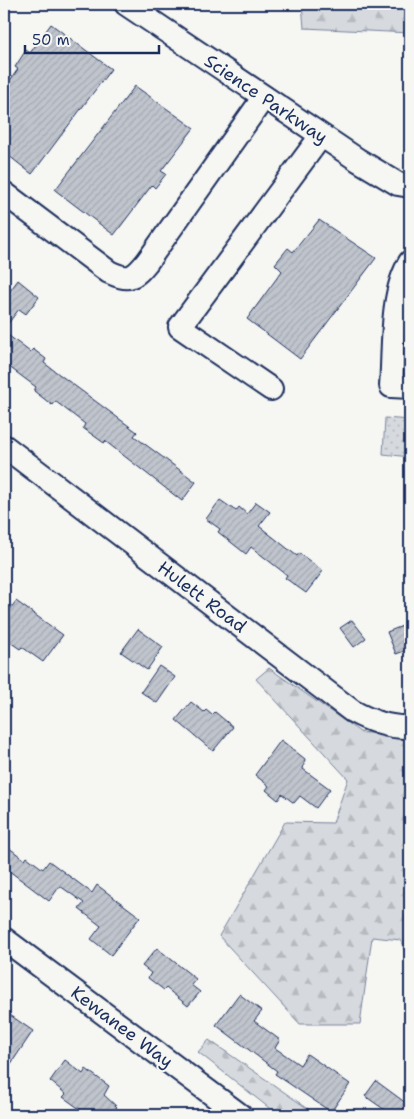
<svg xmlns="http://www.w3.org/2000/svg" width="414" height="1119" viewBox="0 0 414 1119" font-family="'Shantell Sans',sans-serif">
  <style>
    .forest { fill: url(#forest-firs); stroke: #78849e }
    .park { fill: url(#park-dots); stroke: #78849e }
    .building { fill: url(#building-hatch); stroke: #1b2f5e }
    .lines { fill: none; stroke-linecap: round; stroke-linejoin: round }
    .minor-casing { stroke: #1b2f5e; stroke-width: 26 }
    .minor { stroke: #f6f6f2; stroke-width: 22 }
    .labels { text-anchor: middle; dominant-baseline: central; stroke-width: 4; stroke-linejoin: round; paint-order: stroke }
    .street-label { font-size: 18px; fill: #1b2f5e; stroke: #f6f6f2 }
  </style>
  <defs>
    <pattern id="forest-firs" width="22" height="20" patternUnits="userSpaceOnUse" patternTransform="scale(1.25)"><rect width="22" height="20" fill="#d6d9dd"/><path d="M5 1l3.5 6h-7zM16 11l3.5 6h-7z" fill="#b7bbc0"/></pattern>
    <pattern id="park-dots" width="8" height="8" patternUnits="userSpaceOnUse" patternTransform="scale(1.25)"><rect width="8" height="8" fill="#d6d9dd"/><path d="M2 2h.1M6 6h.1" fill="none" stroke="#b7bbc0" stroke-width="1.8" stroke-linecap="round"/></pattern>
    <pattern id="building-hatch" width="6" height="6" patternUnits="userSpaceOnUse" patternTransform="scale(1.25)"><rect width="6" height="6" fill="#c0c4cd"/><path d="M-1 1l2-2M0 6l6-6M5 7l2-2" fill="none" stroke="#a4a9b2"/></pattern>
  </defs>
  <rect width="100%" height="100%" fill="#f6f6f2"/>
  <filter id="ink" filterUnits="userSpaceOnUse"><feTurbulence type="fractalNoise" baseFrequency=".02" numOctaves="2"/><feDisplacementMap in="SourceGraphic" scale="10" xChannelSelector="R" yChannelSelector="G"/><feConvolveMatrix kernelMatrix="1 2 1 2 8 2 1 2 1" color-interpolation-filters="sRGB"/></filter>
  <g filter="url(#ink)">
    <!-- forest -->
    <g class="forest">
      <polygon points="302,4 410,4 410,33 304,28"/>
      <polygon points="269,668 360,732 410,737 410,969 401,940 372,937 360,1024 300,1024 219,936 285,822 333,823 348,779 256,679"/>
      <polygon points="209,1040 317,1115 278,1115 198,1052"/>
    </g>
    <!-- park -->
    <polygon class="park" points="385,418 410,420 410,457 383,454"/>
    <!-- building -->
    <g class="building">
      <polygon points="51,24 111,69 32,174 4,152 4,89 18,69 15,67 26,50 30,53"/>
      <polygon points="135,86 194,128 161,171 166,174 155,188 152,185 114,235 55,190"/>
      <polygon points="319,220 376,258 300,359 247,319 282,271 275,264 288,248 293,252"/>
      <polygon points="18,280 39,297 26,314 19,309 4,329 4,299"/>
      <polygon points="4,332 30,352 33,349 46,359 44,363 137,432 134,436 196,482 182,501 105,441 104,443 83,428 85,424 55,401 52,405 34,391 36,387 4,363"/>
      <polygon points="220,500 236,511 239,507 247,514 256,502 270,512 259,526 297,556 299,553 323,571 306,593 285,578 287,575 251,547 246,554 218,532 220,529 206,519"/>
      <polygon points="16,601 63,635 43,662 22,647 20,649 4,638 4,618"/>
      <polygon points="352,620 366,638 354,647 340,628"/>
      <polygon points="410,623 410,649 396,654 387,632"/>
      <polygon points="138,629 163,647 147,670 121,652"/>
      <polygon points="159,666 175,677 157,703 141,692"/>
      <polygon points="191,702 204,712 206,710 212,715 215,712 233,727 213,751 176,720"/>
      <polygon points="281,740 305,759 303,769 330,789 316,808 300,796 294,803 282,794 278,800 266,790 269,786 255,775"/>
      <polygon points="4,844 25,860 27,857 43,869 49,861 92,893 97,885 140,917 111,955 91,939 101,926 79,909 84,903 60,886 49,901 4,867"/>
      <polygon points="157,948 196,979 191,985 200,992 188,1006 166,988 164,990 148,978 151,973 142,966"/>
      <polygon points="239,994 262,1011 254,1021 280,1040 275,1048 300,1065 307,1054 350,1084 331,1112 275,1074 277,1071 216,1025"/>
      <polygon points="10,1015 33,1031 4,1074 4,1025"/>
      <polygon points="65,1060 83,1074 86,1069 109,1086 104,1095 117,1107 110,1115 88,1115 63,1097 66,1094 50,1081"/>
      <polygon points="376,1081 410,1106 410,1115 392,1115 365,1096"/>
    </g>
    <g class="lines">
      <!-- minor casing -->
      <g class="minor-casing">
        <g id="minor">
          <polyline points="126,4 358,160 398,184 410,186"/>
          <path d="M 4,193 L 109,272 C 129,281 133,279 147,262 L 264,97"/>
          <path d="M 410,262 C 390,294 394,349 391,386 L 410,387"/>
          <polyline points="271,389 180,327 321,136"/>
          <path d="M 4,446 L 352,711 C 370,721 389,728 410,727"/>
          <polyline points="4,939 240,1115"/>
        </g>
      </g>
      <!-- minor -->
      <use href="#minor" class="minor"/>
    </g>
  </g>
  <g class="labels">
    <!-- street labels -->
    <g class="street-label">
      <text transform="translate(266 99) rotate(34)">Science Parkway</text>
      <text transform="translate(202 597) rotate(37)">Hulett Road</text>
      <text transform="translate(122 1027) rotate(37)">Kewanee Way</text>
    </g>
  </g>
  <!-- margin -->
  <rect width="414" height="1119" fill="none" stroke="#f6f6f2" stroke-width="20"/>
  <rect x="10" y="10" width="394" height="1099" fill="none" stroke="#1b2f5e" stroke-width="2" filter="url(#ink)"/>
  <!-- scale -->
  <path d="M25 45v8h134v-8" fill="none" stroke="#1b2f5e" stroke-width="2.5"/>
  <text x="32" y="45" font-size="15" fill="#1b2f5e" stroke="#f6f6f2" stroke-width="4" paint-order="stroke">50 m</text>
</svg>
